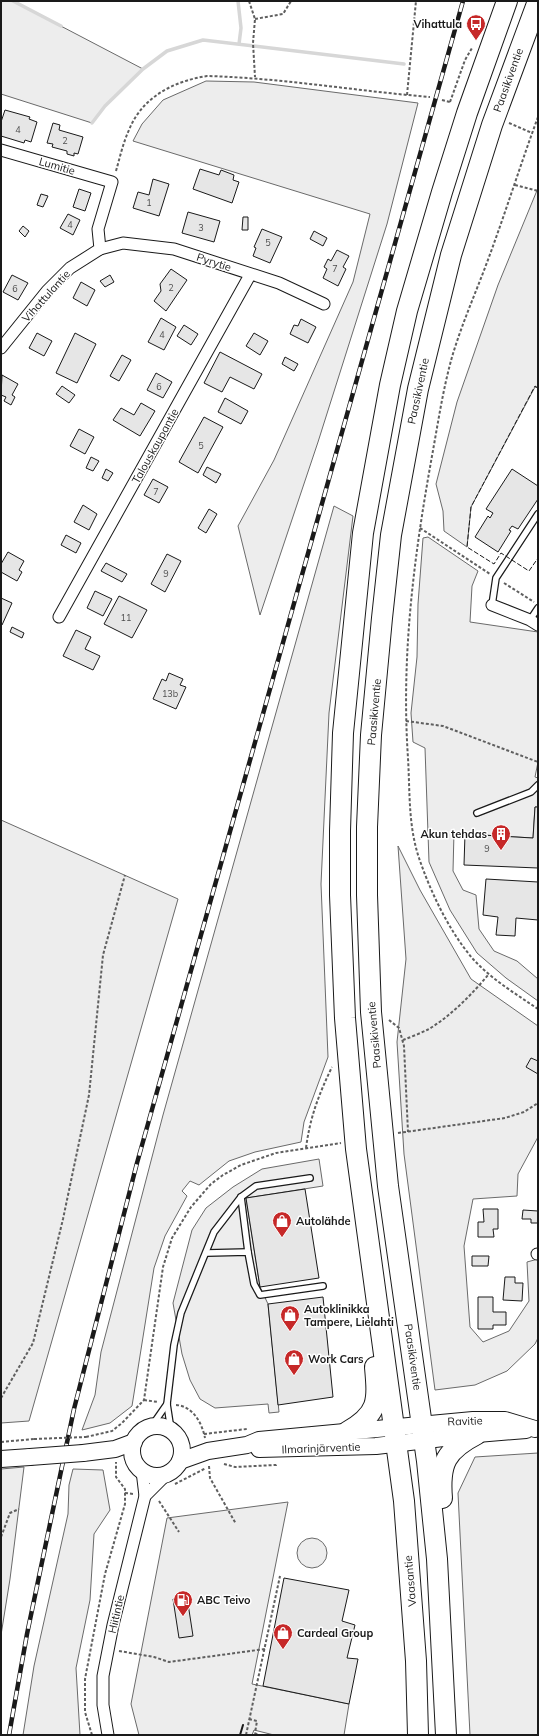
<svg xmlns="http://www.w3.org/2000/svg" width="539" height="1736" viewBox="0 0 539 1736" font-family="Mulish,sans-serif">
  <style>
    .built { fill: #ededed; stroke: #6a6a6a }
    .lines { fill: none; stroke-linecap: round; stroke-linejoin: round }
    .stream { stroke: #d7d7d7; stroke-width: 3.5 }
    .building { fill: #e6e6e6; stroke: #1a1a1a }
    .lane-casing { stroke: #1a1a1a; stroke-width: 8 }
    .street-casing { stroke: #1a1a1a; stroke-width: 13 }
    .secondary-casing { stroke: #1a1a1a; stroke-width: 18 }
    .highway-casing { stroke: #1a1a1a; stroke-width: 22 }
    .path { stroke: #5f5f5f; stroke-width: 2; stroke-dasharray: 3 2; stroke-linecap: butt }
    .lane { stroke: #fff; stroke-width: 5.5 }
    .street { stroke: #fff; stroke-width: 11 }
    .secondary { stroke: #fff; stroke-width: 16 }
    .highway { stroke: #fff; stroke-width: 20 }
    .rail-casing { stroke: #1a1a1a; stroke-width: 4.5 }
    .rail { stroke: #fff; stroke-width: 3; stroke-dasharray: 9; stroke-linecap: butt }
    .secondary-bridge-casing { stroke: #1a1a1a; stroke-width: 18; stroke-linecap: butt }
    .path-bridge { stroke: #5f5f5f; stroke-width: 2; stroke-dasharray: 3 2; stroke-linecap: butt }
    .secondary-bridge { stroke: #fff; stroke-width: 16 }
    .fence { stroke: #1a1a1a; stroke-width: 1; stroke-dasharray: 5 2; stroke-linecap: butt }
    .wall { stroke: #1a1a1a; stroke-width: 2 }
    .labels { text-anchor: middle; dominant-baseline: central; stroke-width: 3; stroke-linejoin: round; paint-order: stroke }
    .number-label { font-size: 9px; fill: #4d4d4d }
    .poi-label { font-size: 11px; font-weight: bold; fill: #1a1a1a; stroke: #fff; text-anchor: start }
    .street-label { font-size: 11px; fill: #1a1a1a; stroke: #fff }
  </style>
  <rect width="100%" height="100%" fill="#fff"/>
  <!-- built -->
  <g class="built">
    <polygon points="1,1 13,1 143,69 105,106 92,123 1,94"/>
    <polygon points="206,81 254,82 418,103 387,224 318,442 260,615 238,526 274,460 353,282 370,214 133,141 142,124 163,100"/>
    <polygon points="538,188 538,388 535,387 471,507 467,547 444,531 443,511 436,484 457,402 498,285"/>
    <polygon points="334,506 353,516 329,713 321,884 328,1057 304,1122 301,1142 255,1152 229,1161 199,1185 190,1181 182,1191 187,1196 165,1236 154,1268 132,1406 110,1423 82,1430 95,1395 101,1352 163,1115"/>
    <polygon points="428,537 478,571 472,586 470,622 538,632 538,762 535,777 538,778 538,807 535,807 533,838 465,834 454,832 453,871 463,890 476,895 479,929 494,951 517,961 538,979 538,1001 506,978 477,953 450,910 429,862 425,748 413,742 411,713 417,657 418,604 423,538"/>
    <polygon points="1,820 178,899 29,1421 1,1423"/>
    <polygon points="398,846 420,890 471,979 538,1026 538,1137 518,1174 517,1196 473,1199 464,1246 470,1327 483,1342 509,1331 529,1301 527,1262 538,1259 538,1338 535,1344 507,1371 475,1385 435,1390 404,1154 397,1042 406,959"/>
    <polygon points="319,1159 323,1186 246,1198 260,1287 268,1304 279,1412 269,1413 268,1404 215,1408 200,1399 190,1380 182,1354 173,1303 192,1230 206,1208 233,1187 262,1169"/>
    <polygon points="538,1453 538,1735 470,1735 458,1493 475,1457"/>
    <polygon points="24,1467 10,1579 1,1635 1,1469"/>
    <polygon points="73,1469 103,1470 110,1510 94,1534 90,1600 76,1668 80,1735 23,1735 34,1666 68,1514 69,1485"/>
    <polygon points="288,1502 252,1684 349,1704 344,1735 274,1735 254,1730 252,1735 139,1735 131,1704 167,1518"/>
    <circle cx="312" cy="1553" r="15"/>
  </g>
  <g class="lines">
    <!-- stream -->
    <g class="stream">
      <polyline points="13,1 61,26"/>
      <polyline points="238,1 241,28 239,44"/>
      <polyline points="92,123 105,106 143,69 167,51 203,40 404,64"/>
    </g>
  </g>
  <!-- building -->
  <g class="building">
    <polygon points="5,110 30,117 29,119 37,122 31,142 25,140 24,143 1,136 1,122"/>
    <polygon points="53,123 60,125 59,130 83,137 78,154 74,153 74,156 67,154 67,151 52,147 53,144 47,143"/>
    <polygon points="200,169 219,175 221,170 234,175 233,180 239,182 232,203 193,189"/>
    <polygon points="153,179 169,184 159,216 133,208 138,192 149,195"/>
    <polygon points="79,189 91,193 85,211 73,207"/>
    <polygon points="41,194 48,196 43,207 37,205"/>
    <polygon points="188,212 220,221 214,242 182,233"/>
    <polygon points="68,214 80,220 73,235 60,228"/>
    <polygon points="243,217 248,217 248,230 242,230"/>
    <polygon points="23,226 29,231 25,237 19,231"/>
    <polygon points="262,229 282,237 270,263 253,256 256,248 254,247"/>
    <polygon points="314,231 327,238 323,246 310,239"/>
    <polygon points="337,250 349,256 343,267 346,269 338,286 323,278 327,269 324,267 328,259 331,261"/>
    <polygon points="171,269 187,280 166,311 154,301 161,291 160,284"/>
    <polygon points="12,275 28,283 18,300 3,292"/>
    <polygon points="110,275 114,282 105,287 100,281"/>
    <polygon points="81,282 95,290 87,306 73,298"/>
    <polygon points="161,318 176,327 164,350 148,342"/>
    <polygon points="301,319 316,327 308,343 290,334 294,325 298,326"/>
    <polygon points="184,325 198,334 191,345 177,336"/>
    <polygon points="37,333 52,341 44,356 29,348"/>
    <polygon points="75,333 96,344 77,383 56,373"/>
    <polygon points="254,333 268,341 260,355 246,346"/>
    <polygon points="220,352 262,374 254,389 230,377 222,392 204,383"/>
    <polygon points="122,355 131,360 119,381 110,376"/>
    <polygon points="285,357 298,364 294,371 282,364"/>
    <polygon points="156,373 172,382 163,398 147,390"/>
    <polygon points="2,375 18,384 12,395 15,397 11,405 4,401 6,397 1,395"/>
    <polygon points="62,386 75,395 69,403 56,394"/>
    <polygon points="225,398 248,411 241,424 218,412"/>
    <polygon points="141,403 155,411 140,436 113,420 121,408 134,415"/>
    <polygon points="204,417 223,427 198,473 179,462"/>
    <polygon points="79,429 94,437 85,454 70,446"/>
    <polygon points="91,457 99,461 93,471 86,468"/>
    <polygon points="207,467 221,474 216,483 203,475"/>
    <polygon points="106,469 113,473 108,481 102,478"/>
    <polygon points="512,469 538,486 538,499 518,529 512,526 509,530 511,531 498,552 475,537 488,516 490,518 493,513 486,509"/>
    <polygon points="153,479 168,487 159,503 144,495"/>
    <polygon points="83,505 97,514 89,530 74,522"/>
    <polygon points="209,509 217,514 206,533 198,528"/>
    <polygon points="66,535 81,543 76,553 61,545"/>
    <polygon points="8,552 24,561 19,570 22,572 17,581 1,572 1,564"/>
    <polygon points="167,554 181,561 165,592 151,584"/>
    <polygon points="106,563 127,574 122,582 101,571"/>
    <polygon points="95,591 112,599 103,616 87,608"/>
    <polygon points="119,596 147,610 132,638 104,624"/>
    <polygon points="1,598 12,603 2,625 1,625"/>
    <polygon points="12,627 24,633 22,638 10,632"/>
    <polygon points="76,630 91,637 85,649 100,656 93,670 63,656"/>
    <polygon points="169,673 183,679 180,685 186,687 176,709 153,699 162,679 166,681"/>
    <polygon points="535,807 538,807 538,868 464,865 465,834 533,838"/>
    <polygon points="486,879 538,882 538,920 516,918 515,936 496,935 498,917 483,915"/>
    <polygon points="531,1058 538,1061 538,1074 526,1067"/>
    <polygon points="305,1189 319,1278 260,1287 246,1198"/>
    <polygon points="483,1209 498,1209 498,1229 493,1229 494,1237 478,1237 478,1222 484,1222"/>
    <polygon points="523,1210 538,1211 538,1223 531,1223 531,1219 522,1219"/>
    <polygon points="472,1256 489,1256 488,1266 472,1266"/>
    <polygon points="505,1277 515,1277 515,1283 523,1283 522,1301 503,1300"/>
    <polygon points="323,1297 333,1397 278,1405 268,1304"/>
    <polygon points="478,1297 493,1297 493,1312 506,1312 506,1325 493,1325 493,1329 478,1329"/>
    <polygon points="284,1578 349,1590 342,1621 355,1625 347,1658 358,1659 349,1704 263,1686"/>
    <polygon points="187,1597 193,1636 179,1638 173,1599"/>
  </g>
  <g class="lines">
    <!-- lane casing -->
    <g class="lane-casing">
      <g id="lane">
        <polyline points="492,605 496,578 538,514"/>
        <polyline points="530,620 538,608"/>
        <polyline points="477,813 531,792 538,785"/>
        <polyline points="241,1197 248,1252"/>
        <polyline points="207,1253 248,1252 254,1284 260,1295 323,1286"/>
        <polyline points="151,1427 167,1404"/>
        <polyline points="171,1430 167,1404 174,1345 181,1313 214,1232 241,1197 256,1186 310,1178"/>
      </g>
    </g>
    <!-- street casing -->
    <g class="street-casing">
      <g id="street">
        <polyline points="1,150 112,182 98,229 100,249 70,268 47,291 1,348"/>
        <polyline points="100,249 123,243 174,249 279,283 324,304"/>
        <polyline points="492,605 530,620 538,625"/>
        <polyline points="59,617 250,275"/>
        <polyline points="537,1254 538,1254"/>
        <polyline points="145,1496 166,1475"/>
        <polyline points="108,1735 103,1705 103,1676 113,1625 145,1496 142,1471"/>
      </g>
    </g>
    <!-- secondary casing -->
    <g class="secondary-casing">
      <g id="secondary">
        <circle cx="157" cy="1451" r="25"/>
        <polyline points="259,1449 376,1446 477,1434 526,1430"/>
        <polyline points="83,1453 115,1449 134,1442"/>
        <polyline points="1,1459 30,1457"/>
        <polyline points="180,1461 208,1451 247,1445 259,1440 473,1420 505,1420 535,1429"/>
      </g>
    </g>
    <!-- highway casing -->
    <g class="highway-casing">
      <g id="highway">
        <path d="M 347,1432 C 379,1414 378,1401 375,1367"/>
        <path d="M 442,1498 C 439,1463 446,1450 477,1434"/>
        <polyline points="418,1735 416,1661 404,1501 356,1149 345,1018 340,895 340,831 343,733 363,533 390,385 407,311 442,192 467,113 507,1"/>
        <polyline points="446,1735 437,1559 427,1461 388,1186 371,1012 367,895 367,827 371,735 382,618 391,535 418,389 451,255 492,125 538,1"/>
      </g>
    </g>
    <!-- path -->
    <g class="path">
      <polyline points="249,1 255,19 253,43 255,77"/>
      <polyline points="255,19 283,14 291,1"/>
      <polyline points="407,95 416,1"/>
      <polyline points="442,100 450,102"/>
      <polyline points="450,102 465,60 472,48"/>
      <path d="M 538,117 C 521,163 506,211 489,257 C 477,290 462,323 452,357 C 443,389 438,423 432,456 C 414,556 401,656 408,758 C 410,791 408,825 419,858 C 431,893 449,931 473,959 C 491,979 516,994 538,1009"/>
      <polyline points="509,123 532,133"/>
      <path d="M 116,171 C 120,157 123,143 129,130 C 142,97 174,81 207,76 C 282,78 356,91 430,97"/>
      <polyline points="515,185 538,191"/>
      <polyline points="420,528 490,574"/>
      <polyline points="504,583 534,602"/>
      <polyline points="406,721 443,726 538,762"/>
      <polyline points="389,1020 399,1028 404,1046 408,1132"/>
      <path d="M 403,1040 C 411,1037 421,1033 429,1029 C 452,1015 472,994 489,974"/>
      <polyline points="398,1133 505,1118 524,1112 538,1103"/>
      <path d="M 306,1148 C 310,1117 319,1094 332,1067"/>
      <polyline points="1,1398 33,1343 63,1219 89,1095 103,955 125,875"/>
      <polyline points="144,1400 158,1402"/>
      <path d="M 176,1405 C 193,1406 202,1423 205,1438"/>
      <polyline points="204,1434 247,1429"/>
      <polyline points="86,1437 112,1431 122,1423 144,1400 163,1267 172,1238 191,1207 211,1184 223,1175 241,1165 276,1153 341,1143"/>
      <polyline points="1,1442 34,1439"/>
      <polyline points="224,1464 235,1467 276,1465 277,1463"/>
      <polyline points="209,1466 210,1478 236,1524"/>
      <polyline points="175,1484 206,1468"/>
      <polyline points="125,1493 134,1494"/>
      <polyline points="159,1501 179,1532"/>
      <polyline points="1,1537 10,1513 19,1509"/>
      <polyline points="119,1651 154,1657 169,1662 265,1649"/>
      <polyline points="249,1719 257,1721 255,1733 258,1735"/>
      <polyline points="92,1735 85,1712 85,1679 105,1574 125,1504 125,1489 116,1477 116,1462"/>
      <polyline points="246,1735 280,1576"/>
    </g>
    <!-- lane -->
    <use href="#lane" class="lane"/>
    <!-- street -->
    <use href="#street" class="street"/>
    <!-- secondary -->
    <use href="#secondary" class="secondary"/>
    <!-- highway -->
    <use href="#highway" class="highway"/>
    <!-- rail casing -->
    <g class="rail-casing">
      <polyline id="rail" points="9,1735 27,1634 74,1409 137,1163 463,1"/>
    </g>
    <!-- rail -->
    <use href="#rail" class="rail"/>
    <!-- secondary-bridge casing -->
    <g class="secondary-bridge-casing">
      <polyline id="secondary-bridge" points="30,1457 83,1453"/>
    </g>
    <!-- path-bridge -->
    <polyline class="path-bridge" points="34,1439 86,1437"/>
    <!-- secondary-bridge -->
    <use href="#secondary-bridge" class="secondary-bridge"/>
    <!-- fence -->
    <polyline class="fence" points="538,388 535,386 471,507 467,547 494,564 501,553 529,571 538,558"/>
    <!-- wall -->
    <polyline class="wall" points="240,1735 243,1725"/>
  </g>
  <!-- icons -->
  <defs>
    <g id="bus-pin" transform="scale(1)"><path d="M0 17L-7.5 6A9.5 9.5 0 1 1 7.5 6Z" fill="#c62828" stroke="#fff"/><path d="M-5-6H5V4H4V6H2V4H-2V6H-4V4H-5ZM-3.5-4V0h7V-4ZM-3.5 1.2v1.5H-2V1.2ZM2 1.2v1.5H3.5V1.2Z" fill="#fff"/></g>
    <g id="building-pin" transform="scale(1)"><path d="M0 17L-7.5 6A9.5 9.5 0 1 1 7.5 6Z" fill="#c62828" stroke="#fff"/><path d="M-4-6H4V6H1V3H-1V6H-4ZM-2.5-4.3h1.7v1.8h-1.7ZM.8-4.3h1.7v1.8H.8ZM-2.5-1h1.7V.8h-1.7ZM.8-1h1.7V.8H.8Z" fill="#fff"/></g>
    <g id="shop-pin" transform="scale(1)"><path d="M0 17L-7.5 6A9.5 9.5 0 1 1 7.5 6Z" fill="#c62828" stroke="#fff"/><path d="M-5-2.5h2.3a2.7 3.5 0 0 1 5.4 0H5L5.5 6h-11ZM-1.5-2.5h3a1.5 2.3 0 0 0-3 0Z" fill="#fff"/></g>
    <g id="fuel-pin" transform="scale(1)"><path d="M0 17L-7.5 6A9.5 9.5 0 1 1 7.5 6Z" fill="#c62828" stroke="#fff"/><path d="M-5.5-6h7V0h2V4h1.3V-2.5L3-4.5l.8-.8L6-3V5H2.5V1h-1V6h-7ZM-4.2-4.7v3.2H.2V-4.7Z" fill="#fff"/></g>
  </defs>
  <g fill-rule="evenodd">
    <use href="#bus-pin" x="476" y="24"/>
    <use href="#building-pin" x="501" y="834"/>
    <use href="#shop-pin" x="282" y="1221"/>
    <use href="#shop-pin" x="290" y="1315"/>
    <use href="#shop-pin" x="294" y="1359"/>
    <use href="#fuel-pin" x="183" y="1600"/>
    <use href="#shop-pin" x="283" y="1633"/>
  </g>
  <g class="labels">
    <!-- number labels -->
    <g class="number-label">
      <text x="18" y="129">4</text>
      <text x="65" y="140">2</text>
      <text x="149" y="202">1</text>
      <text x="70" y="224">4</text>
      <text x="201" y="227">3</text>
      <text x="268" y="242">5</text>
      <text x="335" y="268">7</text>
      <text x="171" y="287">2</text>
      <text x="15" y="288">6</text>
      <text x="162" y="334">4</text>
      <text x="159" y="386">6</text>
      <text x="201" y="445">5</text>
      <text x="156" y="491">7</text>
      <text x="166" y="573">9</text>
      <text x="126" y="617">11</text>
      <text x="170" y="693">13b</text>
      <text x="487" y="848">9</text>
    </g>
    <!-- poi labels -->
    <g class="poi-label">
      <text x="462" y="24" text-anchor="end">Vihattula</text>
      <text x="487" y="834" text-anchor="end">Akun tehdas</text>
      <text x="296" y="1221">Autolähde</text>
      <text x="304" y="1309">Autoklinikka<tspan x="304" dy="13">Tampere, Lielahti</tspan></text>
      <text x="308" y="1359">Work Cars</text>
      <text x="197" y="1600">ABC Teivo</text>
      <text x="297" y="1633">Cardeal Group</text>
    </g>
    <!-- street labels -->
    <g class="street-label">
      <text transform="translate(508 80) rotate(-70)">Paasikiventie</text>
      <text transform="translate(57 166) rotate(16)">Lumitie</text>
      <text transform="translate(214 262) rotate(18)">Pyrytie</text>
      <text transform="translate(46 296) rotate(-48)">Vihattulantie</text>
      <text transform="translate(418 391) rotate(-78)">Paasikiventie</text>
      <text transform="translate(155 446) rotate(-61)">Talouskaupantie</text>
      <text transform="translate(374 712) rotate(-85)">Paasikiventie</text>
      <text transform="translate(374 1035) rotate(-95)">Paasikiventie</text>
      <text transform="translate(413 1357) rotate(82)">Paasikiventie</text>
      <text transform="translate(465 1421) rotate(-2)">Ravitie</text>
      <text transform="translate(321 1448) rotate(-2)">Ilmarinjärventie</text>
      <text transform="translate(410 1581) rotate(-95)">Vaasantie</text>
      <text transform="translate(116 1614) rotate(-77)">Hiitintie</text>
    </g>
  </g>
  <!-- border -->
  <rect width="539" height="1736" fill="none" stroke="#1a1a1a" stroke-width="4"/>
</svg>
